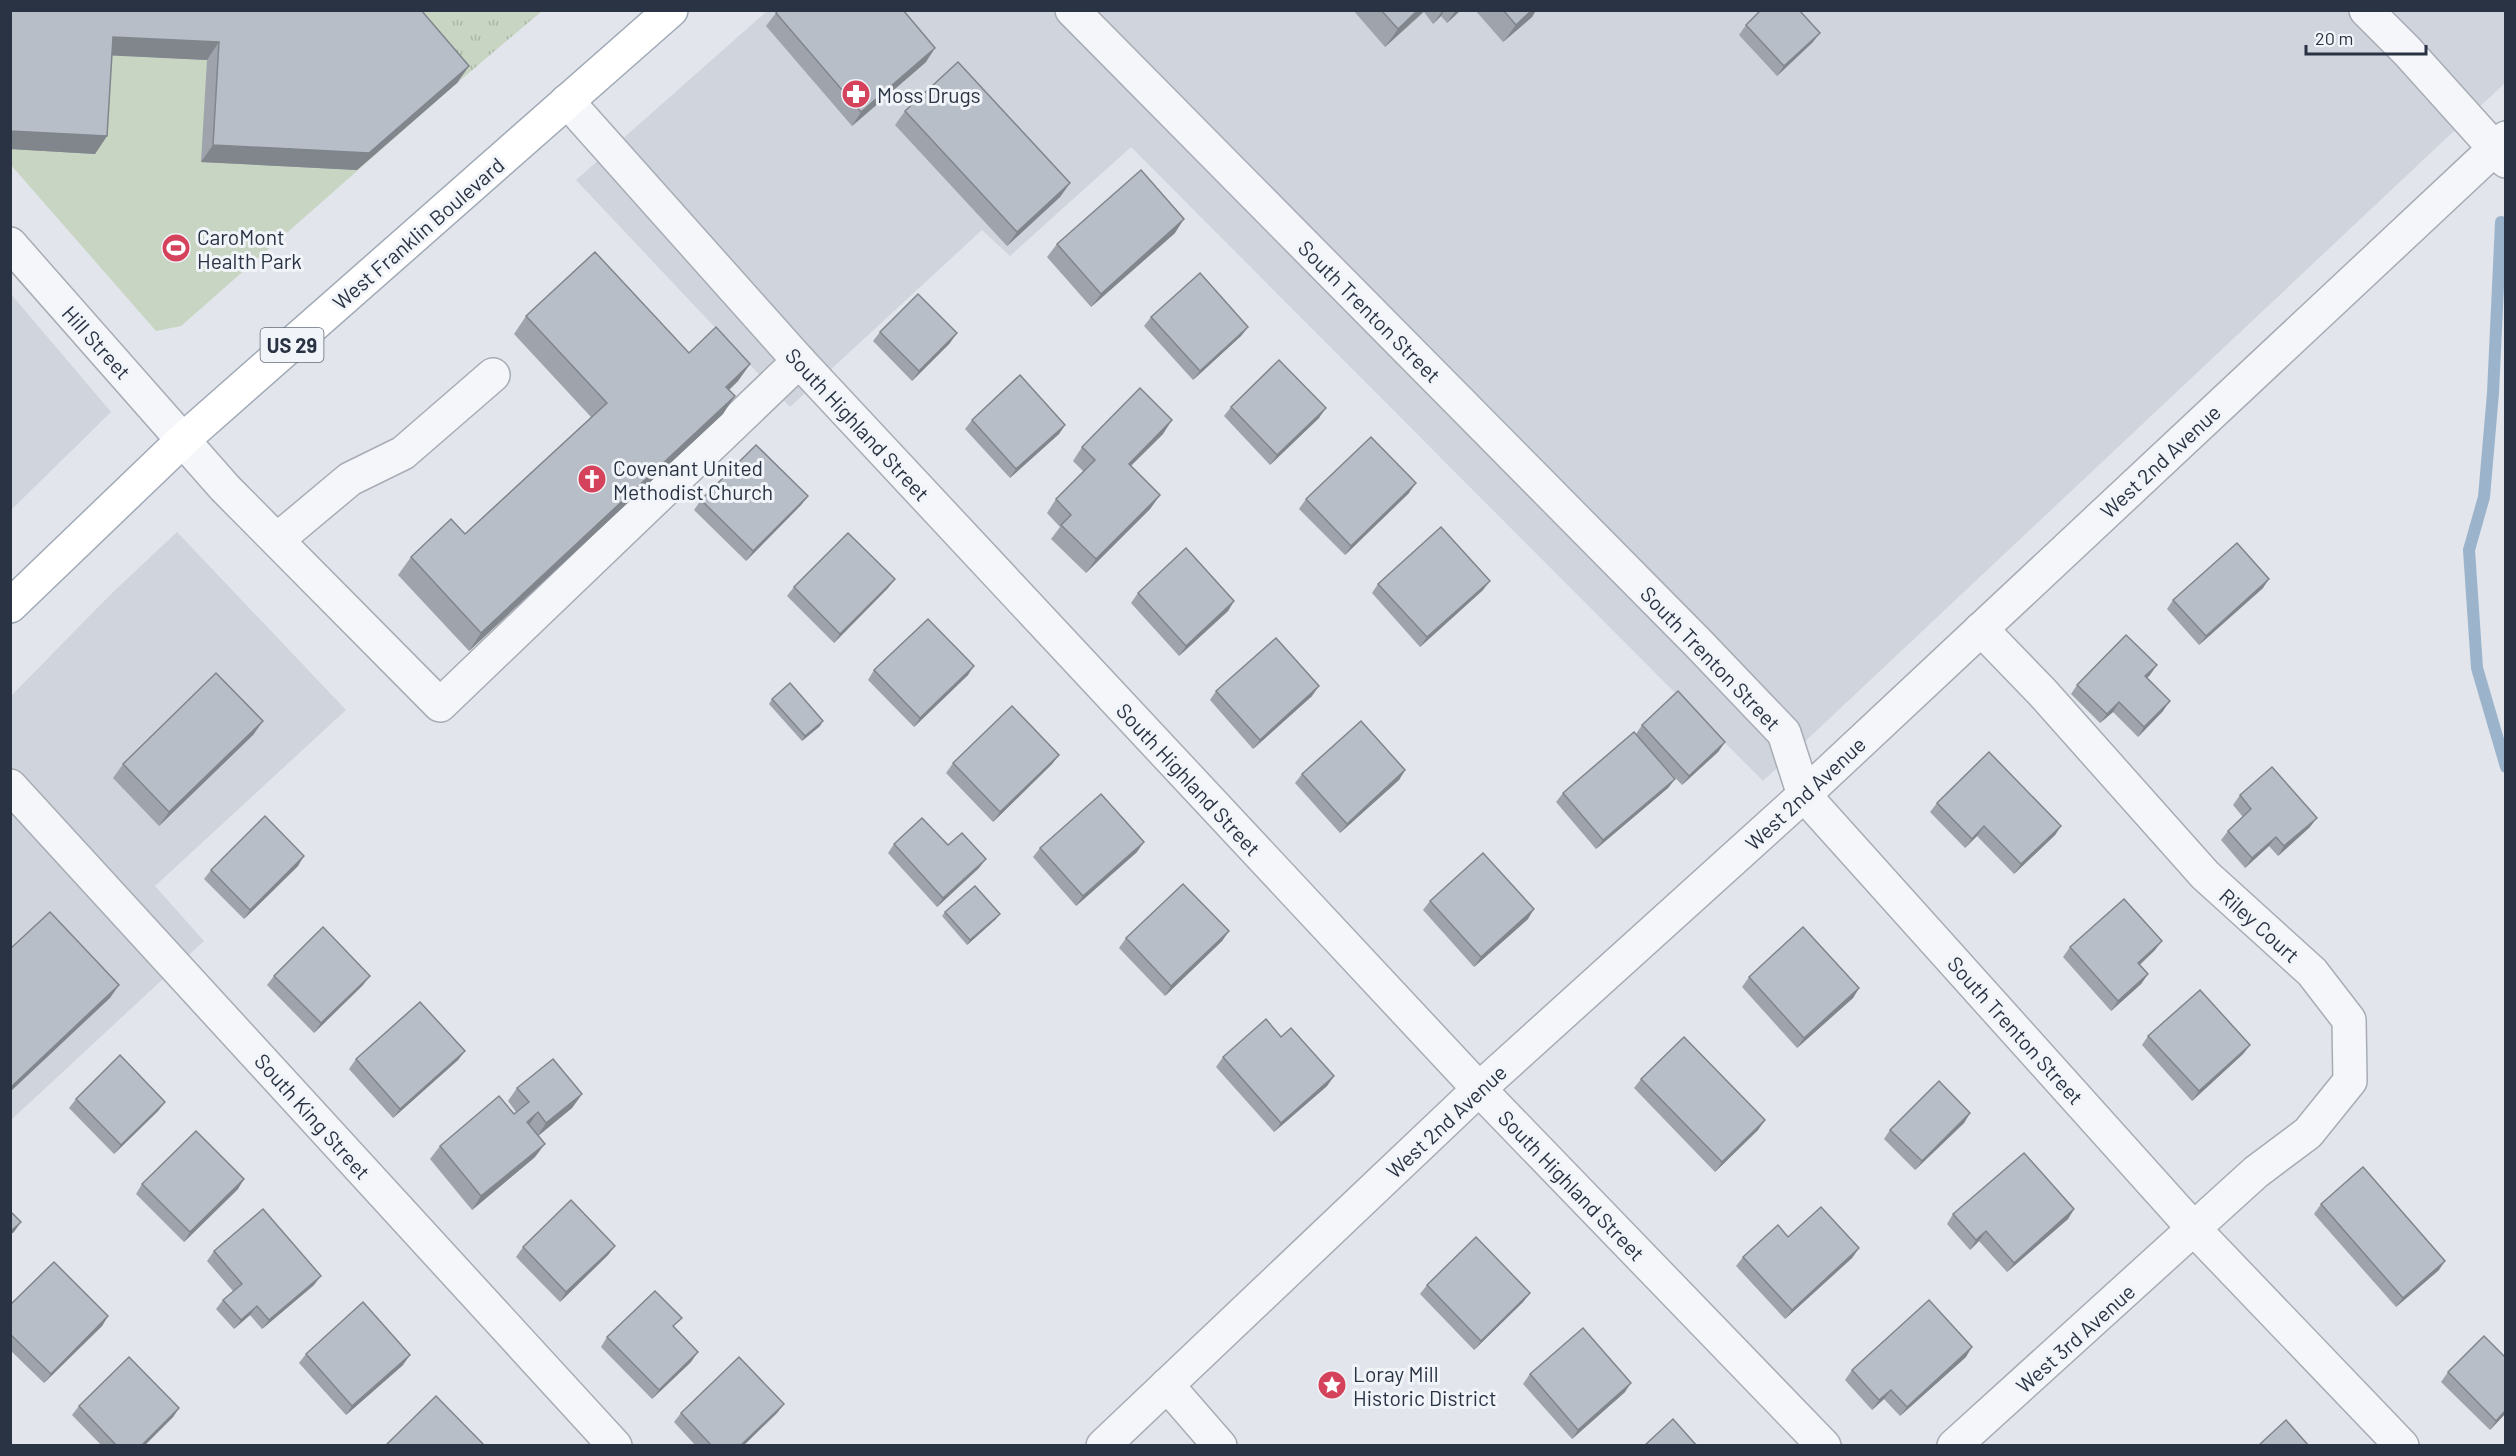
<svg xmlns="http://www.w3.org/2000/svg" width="2516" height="1456" viewBox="0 0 2516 1456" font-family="Barlow,sans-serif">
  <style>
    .built { fill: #cfd4dd }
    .grass { fill: url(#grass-tufts) }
    .garden { fill: #c7d5c2 }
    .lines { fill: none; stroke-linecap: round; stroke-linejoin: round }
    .stream { stroke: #9bb4cc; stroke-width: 12 }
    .minor-casing { stroke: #a7acb5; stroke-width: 36 }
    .major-casing { stroke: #a0aab7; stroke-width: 36 }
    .minor { stroke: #f5f6f9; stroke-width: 33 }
    .major { stroke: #fff; stroke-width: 33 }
    .wall { fill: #9ea3ac }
    .shaded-wall { fill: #81858c }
    .building { fill: #b8bec8; stroke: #81858c; stroke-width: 1.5 }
    .labels { text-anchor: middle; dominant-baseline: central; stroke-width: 6; stroke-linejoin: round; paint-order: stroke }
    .shield { fill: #f1f4f8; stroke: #656d79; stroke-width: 1.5 }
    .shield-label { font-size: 20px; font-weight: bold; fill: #293343 }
    .poi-label { font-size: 21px; fill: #293343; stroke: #f1f4f8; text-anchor: start }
    .street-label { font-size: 21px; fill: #293343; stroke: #f1f4f8 }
  </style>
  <defs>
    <pattern id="grass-tufts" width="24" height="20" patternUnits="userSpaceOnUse" patternTransform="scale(1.5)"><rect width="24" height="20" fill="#c7d5c2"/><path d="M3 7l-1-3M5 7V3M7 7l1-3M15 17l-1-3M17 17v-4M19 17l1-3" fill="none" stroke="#abb7a8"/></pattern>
  </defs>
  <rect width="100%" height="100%" fill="#e2e5eb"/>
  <!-- built -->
  <g class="built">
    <polygon points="767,11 2505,11 2505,83 1763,781 1131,147 1010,256 982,230 790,407 576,180"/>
    <polygon points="10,293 111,412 11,510 10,510"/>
    <polygon points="177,532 346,710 155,886 204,941 11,1120 11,696 110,595"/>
  </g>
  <!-- grass -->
  <polygon class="grass" points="394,11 542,11 457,83"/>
  <!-- garden -->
  <polygon class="garden" points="10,11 394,11 457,83 181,326 156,331 11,165"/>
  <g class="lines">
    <!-- stream -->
    <polyline class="stream" points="2501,222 2493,393 2484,497 2469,550 2477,668 2506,767"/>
    <!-- minor casing -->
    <g class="minor-casing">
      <g id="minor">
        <polyline points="1072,10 1698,643 1784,733 1804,795 2195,1230 2402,1446"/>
        <polyline points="2366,10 2407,51 2506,161"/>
        <polyline points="567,101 799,361 1479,1089 1824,1446"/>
        <polyline points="10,244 225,488 440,705 799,361"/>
        <polyline points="277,540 350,479 403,453 493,375"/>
        <polyline points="10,786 615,1446"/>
        <polyline points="1167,1385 1220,1446"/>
        <polyline points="1103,1446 1479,1089 1804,795 2506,138"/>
        <polyline points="1954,1446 2256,1172 2308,1133 2350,1081 2349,1020 2312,972 2205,875 2042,692 1981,629"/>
      </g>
    </g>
    <!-- major casing -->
    <g class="major-casing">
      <polyline id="major" points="10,606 184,439 671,10"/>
    </g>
    <!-- minor -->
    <use href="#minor" class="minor"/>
    <!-- major -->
    <use href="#major" class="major"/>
  </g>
  <!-- wall -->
  <g class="wall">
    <polygon points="10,10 469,66 457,83 357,170 201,162 207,60 112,55 107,136 95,154 10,149"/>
    <polygon points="1353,10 1461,10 1447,23 1441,16 1433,24 1424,12 1385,47"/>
    <polygon points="1475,10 1536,10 1532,17 1503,42"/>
    <polygon points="776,13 926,62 852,126 766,26"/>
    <polygon points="1746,25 1813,42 1777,76 1739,35"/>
    <polygon points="905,111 1070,183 1060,197 1007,246 895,125"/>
    <polygon points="1175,233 1091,307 1047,257 1057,244"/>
    <polygon points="526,316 689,353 750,364 738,381 729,390 723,414 469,651 398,575 411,557 465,534 591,417 514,334"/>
    <polygon points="1151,317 1248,327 1241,336 1193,380 1144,326"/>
    <polygon points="880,332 950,343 912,381 873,341"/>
    <polygon points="1231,407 1319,418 1270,465 1224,416"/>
    <polygon points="972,420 1065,425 1059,434 1010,478 965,429"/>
    <polygon points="1163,434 1131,466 1160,495 1150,509 1086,573 1051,539 1060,527 1047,513 1056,499 1084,472 1073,461 1082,447"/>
    <polygon points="1409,493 1345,555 1299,509 1306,499"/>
    <polygon points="808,496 801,505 746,561 694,510 701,500"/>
    <polygon points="895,579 888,588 834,643 787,596 794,587"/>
    <polygon points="1378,584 1483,590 1420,647 1372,593"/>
    <polygon points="2263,588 2199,645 2167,609 2173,600"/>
    <polygon points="1138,593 1234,601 1228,611 1179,656 1131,603"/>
    <polygon points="874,670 968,675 914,727 868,680"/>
    <polygon points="2150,675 2147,678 2163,711 2138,737 2113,712 2100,723 2071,694 2077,685"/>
    <polygon points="1216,691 1312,696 1253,749 1210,700"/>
    <polygon points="772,699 820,726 802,741 769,704"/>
    <polygon points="263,721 253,735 159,826 113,778 123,764"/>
    <polygon points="1642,725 1725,742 1718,752 1682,785 1654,755 1675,779 1668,788 1596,849 1556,802 1563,793 1636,734"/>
    <polygon points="1059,755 1052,764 993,822 946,773 953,763"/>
    <polygon points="1405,770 1399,780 1340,833 1295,783 1302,774"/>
    <polygon points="2240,795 2310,827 2278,856 2269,846 2245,868 2221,840 2228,831 2243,817 2233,805"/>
    <polygon points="1937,803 2061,826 2055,835 2014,874 1977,836 1965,848 1930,812"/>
    <polygon points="894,844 948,845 979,868 937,907 888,853"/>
    <polygon points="1040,848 1137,852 1076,906 1033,857"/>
    <polygon points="298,866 244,919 204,879 211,870"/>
    <polygon points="1430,901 1528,919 1474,967 1423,910"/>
    <polygon points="945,912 996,919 967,945 942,916"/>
    <polygon points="1229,931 1222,941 1165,996 1119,948 1126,938"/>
    <polygon points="2070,947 2155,950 2140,965 2148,974 2141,984 2111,1011 2063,957"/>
    <polygon points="274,976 363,985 314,1033 267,985"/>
    <polygon points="1749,977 1859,988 1853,998 1797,1048 1742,987"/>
    <polygon points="2148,1036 2250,1045 2243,1054 2192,1101 2142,1045"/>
    <polygon points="1281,1037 1334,1076 1327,1086 1274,1132 1216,1067 1223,1057"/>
    <polygon points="465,1051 458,1060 393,1118 349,1069 356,1059"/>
    <polygon points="1641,1079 1765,1120 1758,1130 1715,1172 1634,1088"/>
    <polygon points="517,1088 582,1094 572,1108 538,1135 535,1157 472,1210 430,1159 440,1146 514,1114 516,1112 508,1101"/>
    <polygon points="76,1099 165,1102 158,1111 114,1154 69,1108"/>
    <polygon points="1970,1113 1964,1123 1915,1170 1884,1139 1890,1130"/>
    <polygon points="142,1184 238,1189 184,1242 136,1194"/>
    <polygon points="2321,1204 2439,1270 2396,1307 2314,1214"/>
    <polygon points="2074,1209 2068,1219 2007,1272 1979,1241 1970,1250 1947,1224 1953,1214"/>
    <polygon points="1788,1237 1859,1248 1852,1258 1785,1319 1736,1266 1743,1257"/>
    <polygon points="615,1246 608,1255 560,1302 516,1257 523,1247"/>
    <polygon points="214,1251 314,1285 262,1329 250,1315 234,1329 216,1309 223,1300 233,1291 207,1261"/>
    <polygon points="1427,1285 1530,1293 1523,1302 1474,1350 1420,1294"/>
    <polygon points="10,1305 108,1316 102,1326 44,1383 10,1350"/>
    <polygon points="675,1328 691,1362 652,1399 601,1347 607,1337"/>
    <polygon points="306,1354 403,1365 346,1415 299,1363"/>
    <polygon points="1966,1357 1900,1416 1884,1399 1872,1410 1845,1380 1852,1370"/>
    <polygon points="2448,1372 2505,1414 2490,1430 2441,1382"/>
    <polygon points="1530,1374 1625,1392 1572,1439 1523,1384"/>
    <polygon points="784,1404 777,1413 743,1446 696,1446 674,1422 681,1413"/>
    <polygon points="79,1406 179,1408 173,1417 144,1446 102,1446 72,1415"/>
  </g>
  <!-- shaded-wall -->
  <g class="shaded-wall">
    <polygon points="1418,10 1425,10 1385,47 1398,29"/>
    <polygon points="1443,10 1445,10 1441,16 1433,24"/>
    <polygon points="1456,10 1461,10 1447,23"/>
    <polygon points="1532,10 1536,10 1532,17 1503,42 1516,25"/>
    <polygon points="1820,33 1813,42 1777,76 1784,66"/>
    <polygon points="113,37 219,42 207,60 101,55"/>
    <polygon points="935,48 926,62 852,126 861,112"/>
    <polygon points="469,66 457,83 357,170 201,162 213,145"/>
    <polygon points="10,131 107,136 95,154 10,149"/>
    <polygon points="1070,183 1060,197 1007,246 1017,232"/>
    <polygon points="1184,219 1175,233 1091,307 1101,294"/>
    <polygon points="1248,327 1241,336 1193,380 1200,371"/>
    <polygon points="957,333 950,343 912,381 919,371"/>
    <polygon points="750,364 738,381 714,404 726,387"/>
    <polygon points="735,396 723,414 469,651 481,633"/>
    <polygon points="1326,408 1319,418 1270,465 1277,455"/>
    <polygon points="1172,420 1163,434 1119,477 1129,464"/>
    <polygon points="1065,425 1059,434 1010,478 1016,469"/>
    <polygon points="1416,483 1409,493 1345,555 1351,546"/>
    <polygon points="1160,495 1150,509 1086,573 1096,559"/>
    <polygon points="808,496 801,505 746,561 753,551"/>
    <polygon points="895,579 888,588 834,643 840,634"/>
    <polygon points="2269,579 2263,588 2199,645 2206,636"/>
    <polygon points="1490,581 1483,590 1420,647 1427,637"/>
    <polygon points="1234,601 1228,611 1179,656 1186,646"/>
    <polygon points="2157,665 2150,675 2139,686 2145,676"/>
    <polygon points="974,666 968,675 914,727 920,718"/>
    <polygon points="1319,686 1312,696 1253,749 1260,740"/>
    <polygon points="2170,701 2163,711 2138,737 2144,727"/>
    <polygon points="2119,702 2113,712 2100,723 2107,714"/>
    <polygon points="263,721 253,735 159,826 169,812"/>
    <polygon points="823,721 820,726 802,741 805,736"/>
    <polygon points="1725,742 1718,752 1682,785 1689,776"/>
    <polygon points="1059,755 1052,764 993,822 1000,812"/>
    <polygon points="1405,770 1399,780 1340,833 1347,824"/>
    <polygon points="1675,779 1668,788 1596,849 1603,840"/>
    <polygon points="2317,818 2310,827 2278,856 2284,846"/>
    <polygon points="1984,826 1977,836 1965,848 1972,839"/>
    <polygon points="2061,826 2055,835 2014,874 2021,864"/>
    <polygon points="2276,837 2269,846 2245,868 2252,858"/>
    <polygon points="1144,842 1137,852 1076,906 1083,896"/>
    <polygon points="304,856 298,866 244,919 250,910"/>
    <polygon points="986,859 979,868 937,907 943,898"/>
    <polygon points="1534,909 1528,919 1474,967 1481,957"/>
    <polygon points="1000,914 996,919 967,945 970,940"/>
    <polygon points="1229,931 1222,941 1165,996 1171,986"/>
    <polygon points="2162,941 2155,950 2131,972 2138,963"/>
    <polygon points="2148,974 2141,984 2111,1011 2118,1001"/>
    <polygon points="370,976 363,985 314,1033 321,1023"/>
    <polygon points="119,985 110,998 10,1092 10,1088"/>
    <polygon points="1859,988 1853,998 1797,1048 1804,1038"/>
    <polygon points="2250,1045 2243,1054 2192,1101 2199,1091"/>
    <polygon points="465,1051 458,1060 393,1118 400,1109"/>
    <polygon points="1334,1076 1327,1086 1274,1132 1281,1123"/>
    <polygon points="582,1094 572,1108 537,1137 546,1123"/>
    <polygon points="165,1102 158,1111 114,1154 121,1145"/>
    <polygon points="538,1112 528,1126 527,1122"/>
    <polygon points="1970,1113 1964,1123 1915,1170 1922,1161"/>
    <polygon points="1765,1120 1758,1130 1715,1172 1722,1162"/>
    <polygon points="545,1144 535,1157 472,1210 481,1196"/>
    <polygon points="244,1179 238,1189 184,1242 190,1232"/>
    <polygon points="2074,1209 2068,1219 2007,1272 2014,1263"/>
    <polygon points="21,1222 14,1232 10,1235 10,1232"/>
    <polygon points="1986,1231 1979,1241 1970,1250 1976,1240"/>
    <polygon points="615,1246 608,1255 560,1302 566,1292"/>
    <polygon points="1859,1248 1852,1258 1785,1319 1792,1310"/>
    <polygon points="2445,1261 2439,1270 2396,1307 2403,1298"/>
    <polygon points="321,1276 314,1285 262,1329 269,1320"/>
    <polygon points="1530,1293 1523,1302 1474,1350 1481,1341"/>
    <polygon points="257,1306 250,1315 234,1329 241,1320"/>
    <polygon points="108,1316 102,1326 44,1383 51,1374"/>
    <polygon points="1972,1347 1966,1357 1900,1416 1907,1407"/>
    <polygon points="698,1352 691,1362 652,1399 659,1390"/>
    <polygon points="410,1355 403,1365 346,1415 352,1406"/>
    <polygon points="1631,1383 1625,1392 1572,1439 1578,1430"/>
    <polygon points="1891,1390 1884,1399 1872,1410 1879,1400"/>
    <polygon points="784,1404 777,1413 743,1446 740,1446"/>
    <polygon points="179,1408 173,1417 144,1446 141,1446"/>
    <polygon points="2505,1411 2505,1414 2490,1430 2496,1421"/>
  </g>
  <!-- building -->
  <g class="building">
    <polygon points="10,10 421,10 469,66 369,153 213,145 219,42 113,37 107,136 10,131"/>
    <polygon points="778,10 903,10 935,48 861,112 776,13"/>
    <polygon points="1381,10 1418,10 1398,29"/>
    <polygon points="1503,10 1532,10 1516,25"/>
    <polygon points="1761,10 1799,10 1820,33 1784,66 1746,25"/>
    <polygon points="958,62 1070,183 1017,232 905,111"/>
    <polygon points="1141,170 1184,219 1101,294 1057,244"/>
    <polygon points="595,252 689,353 716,327 750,364 726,387 735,396 481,633 411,557 451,519 465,534 607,403 526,316"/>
    <polygon points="1200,273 1248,327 1200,371 1151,317"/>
    <polygon points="918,294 957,333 919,371 880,332"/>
    <polygon points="1279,360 1326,408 1277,455 1231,407"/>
    <polygon points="1020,375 1065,425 1016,469 972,420"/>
    <polygon points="1140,388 1172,420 1129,464 1160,495 1096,559 1061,525 1071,515 1056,499 1095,460 1082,447"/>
    <polygon points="1371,437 1416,483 1351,546 1306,499"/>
    <polygon points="756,445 808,496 753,551 701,500"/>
    <polygon points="1441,527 1490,581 1427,637 1378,584"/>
    <polygon points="848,533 895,579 840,634 794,587"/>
    <polygon points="2237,543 2269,579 2206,636 2173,600"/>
    <polygon points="1186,548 1234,601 1186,646 1138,593"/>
    <polygon points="928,619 974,666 920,718 874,670"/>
    <polygon points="2126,635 2157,665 2145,676 2170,701 2144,727 2119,702 2107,714 2077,685"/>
    <polygon points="1276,638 1319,686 1260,740 1216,691"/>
    <polygon points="216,673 263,721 169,812 123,764"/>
    <polygon points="790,683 823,721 805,736 772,699"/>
    <polygon points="1678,691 1725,742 1689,776 1642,725"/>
    <polygon points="1012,706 1059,755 1000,812 953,763"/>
    <polygon points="1361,721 1405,770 1347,824 1302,774"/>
    <polygon points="1634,732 1675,779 1603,840 1563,793"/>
    <polygon points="1989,752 2061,826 2021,864 1984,826 1972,839 1937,803"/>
    <polygon points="2272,767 2317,818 2284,846 2276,837 2252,858 2228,831 2251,809 2240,795"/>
    <polygon points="1101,794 1144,842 1083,896 1040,848"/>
    <polygon points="265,816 304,856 250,910 211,870"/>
    <polygon points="922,818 948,845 962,833 986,859 943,898 894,844"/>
    <polygon points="1483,853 1534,909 1481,957 1430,901"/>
    <polygon points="1183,884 1229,931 1171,986 1126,938"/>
    <polygon points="975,886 1000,914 970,940 945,912"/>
    <polygon points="2124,899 2162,941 2138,963 2148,974 2118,1001 2070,947"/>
    <polygon points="50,912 119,985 10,1088 10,949"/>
    <polygon points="323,927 370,976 321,1023 274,976"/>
    <polygon points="1803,927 1859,988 1804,1038 1749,977"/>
    <polygon points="2200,990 2250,1045 2199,1091 2148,1036"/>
    <polygon points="420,1002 465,1051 400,1109 356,1059"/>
    <polygon points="1266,1019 1281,1037 1291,1028 1334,1076 1281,1123 1223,1057"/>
    <polygon points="1684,1037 1765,1120 1722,1162 1641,1079"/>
    <polygon points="120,1055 165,1102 121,1145 76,1099"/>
    <polygon points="553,1059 582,1094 546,1123 538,1112 527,1122 545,1144 481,1196 440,1146 499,1096 514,1114 529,1102 517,1088"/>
    <polygon points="1939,1081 1970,1113 1922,1161 1890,1130"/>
    <polygon points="196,1131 244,1179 190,1232 142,1184"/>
    <polygon points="2024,1153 2074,1209 2014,1263 1986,1231 1976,1240 1953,1214"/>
    <polygon points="2363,1167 2445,1261 2403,1298 2321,1204"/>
    <polygon points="571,1200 615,1246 566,1292 523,1247"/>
    <polygon points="1821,1207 1859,1248 1792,1310 1743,1257 1778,1225 1788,1237"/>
    <polygon points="263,1209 321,1276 269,1320 257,1306 241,1320 223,1300 242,1284 214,1251"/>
    <polygon points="10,1211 21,1222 10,1232"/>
    <polygon points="1476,1237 1530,1293 1481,1341 1427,1285"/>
    <polygon points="54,1262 108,1316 51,1374 10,1334 10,1305"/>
    <polygon points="655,1291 682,1318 673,1326 698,1352 659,1390 607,1337"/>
    <polygon points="1929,1300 1972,1347 1907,1407 1891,1390 1879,1400 1852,1370"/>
    <polygon points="363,1302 410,1355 352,1406 306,1354"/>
    <polygon points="1583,1328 1631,1383 1578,1430 1530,1374"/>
    <polygon points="2484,1336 2505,1357 2505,1411 2496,1421 2448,1372"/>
    <polygon points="129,1357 179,1408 141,1446 117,1446 79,1406"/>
    <polygon points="739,1357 784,1404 740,1446 712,1446 681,1413"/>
    <polygon points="436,1396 485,1446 385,1446"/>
    <polygon points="1673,1419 1697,1446 1644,1446"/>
    <polygon points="2286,1420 2309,1446 2258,1446"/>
  </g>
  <!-- icons -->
  <defs>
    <g id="pharmacy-disc" transform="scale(1.5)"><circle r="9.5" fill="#d4425b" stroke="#f1f4f8"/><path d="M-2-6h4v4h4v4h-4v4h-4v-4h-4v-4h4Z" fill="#fff"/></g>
    <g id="stadium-disc" transform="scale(1.5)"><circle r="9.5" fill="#d4425b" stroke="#f1f4f8"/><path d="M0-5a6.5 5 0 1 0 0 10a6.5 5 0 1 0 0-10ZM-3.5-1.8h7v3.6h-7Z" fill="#fff"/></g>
    <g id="church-disc" transform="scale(1.5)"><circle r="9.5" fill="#d4425b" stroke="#f1f4f8"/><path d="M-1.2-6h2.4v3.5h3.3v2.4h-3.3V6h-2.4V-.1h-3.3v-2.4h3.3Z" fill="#fff"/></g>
    <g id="sight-disc" transform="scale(1.5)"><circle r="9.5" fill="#d4425b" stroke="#f1f4f8"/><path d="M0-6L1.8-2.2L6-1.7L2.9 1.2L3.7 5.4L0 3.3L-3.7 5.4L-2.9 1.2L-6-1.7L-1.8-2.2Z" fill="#fff"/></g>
  </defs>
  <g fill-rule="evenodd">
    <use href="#pharmacy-disc" x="856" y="94"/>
    <use href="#stadium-disc" x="176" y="248"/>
    <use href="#church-disc" x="592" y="479"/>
    <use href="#sight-disc" x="1332" y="1385"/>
  </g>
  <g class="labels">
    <!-- shield labels -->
    <rect class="shield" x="260.5" y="328" width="63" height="34" rx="4.5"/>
    <g class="shield-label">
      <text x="292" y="345">US 29</text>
    </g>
    <!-- poi labels -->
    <g class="poi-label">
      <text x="877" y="94">Moss Drugs</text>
      <text x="197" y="236">CaroMont<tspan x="197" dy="24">Health Park</tspan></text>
      <text x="613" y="467">Covenant United<tspan x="613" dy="24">Methodist Church</tspan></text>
      <text x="1353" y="1373">Loray Mill<tspan x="1353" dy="24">Historic District</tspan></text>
    </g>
    <!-- street labels -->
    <g class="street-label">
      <text transform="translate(418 233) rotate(-41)">West Franklin Boulevard</text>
      <text transform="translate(1370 311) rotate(45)">South Trenton Street</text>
      <text transform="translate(97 342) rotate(48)">Hill Street</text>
      <text transform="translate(858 424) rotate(47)">South Highland Street</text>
      <text transform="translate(2160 461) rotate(-43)">West 2nd Avenue</text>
      <text transform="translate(1711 658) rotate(46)">South Trenton Street</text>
      <text transform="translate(1189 779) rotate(47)">South Highland Street</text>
      <text transform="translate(1805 793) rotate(-43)">West 2nd Avenue</text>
      <text transform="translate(2260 925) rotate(42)">Riley Court</text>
      <text transform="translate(2016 1030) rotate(48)">South Trenton Street</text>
      <text transform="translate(313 1116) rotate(48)">South King Street</text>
      <text transform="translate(1446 1121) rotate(-43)">West 2nd Avenue</text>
      <text transform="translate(1572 1185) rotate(46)">South Highland Street</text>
      <text transform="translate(2075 1338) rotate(-42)">West 3rd Avenue</text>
    </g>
  </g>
  <!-- border -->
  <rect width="2516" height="1456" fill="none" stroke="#293343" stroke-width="24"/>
  <!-- scale -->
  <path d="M2306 45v9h120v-9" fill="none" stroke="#293343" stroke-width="3"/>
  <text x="2315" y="45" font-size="18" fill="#293343" stroke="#f1f4f8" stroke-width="4.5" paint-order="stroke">20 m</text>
</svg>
